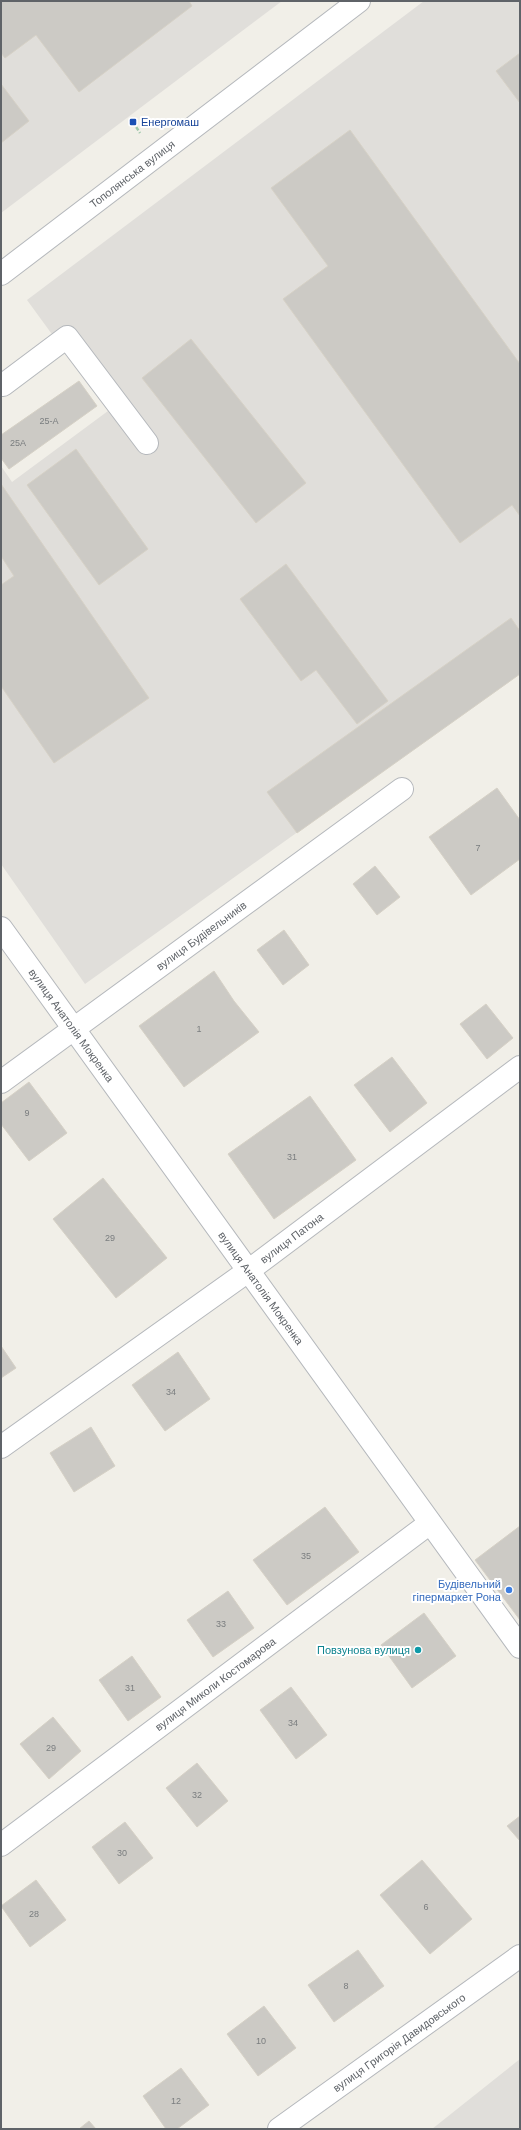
<svg xmlns="http://www.w3.org/2000/svg" width="521" height="2130" viewBox="0 0 521 2130" font-family="Helvetica,sans-serif">
  <style>
    .industrial { fill: #e0deda }
    .building { fill: #cccac5; stroke: #d6d1c6 }
    .lines { fill: none; stroke-linecap: round; stroke-linejoin: round }
    .minor-casing { stroke: #b5b8bc; stroke-width: 24 }
    .path { stroke: #9cc7a9; stroke-width: 2.5; stroke-dasharray: 4 2; stroke-linecap: butt }
    .minor { stroke: #fff; stroke-width: 22 }
    .transit-dot { fill: #1a4fb4; stroke: #fff; stroke-width: 1.5 }
    .shop-dot { fill: #3f7fe0; stroke: #fff; stroke-width: 1.5 }
    .culture-dot { fill: #0f9aa8; stroke: #fff; stroke-width: 1.5 }
    .labels { text-anchor: middle; dominant-baseline: central; stroke-width: 4; stroke-linejoin: round; paint-order: stroke }
    .number-label { font-size: 9px; fill: #7a7d7f }
    .transit-label { font-size: 11px; fill: #164399; stroke: #fff; text-anchor: start }
    .street-label { font-size: 11px; fill: #5f6368; stroke: #fff }
    .shop-label { font-size: 11px; fill: #366cbe; stroke: #fff; text-anchor: end }
    .culture-label { font-size: 11px; fill: #0d838f; stroke: #fff; text-anchor: end }
  </style>
  <rect width="100%" height="100%" fill="#f1efe8"/>
  <!-- industrial -->
  <g class="industrial">
    <polygon points="1,1 282,1 1,213"/>
    <polygon points="424,1 520,1 520,673 85,984 1,864 1,466 12,482 108,411 27,300"/>
    <polygon points="520,2059 520,2129 432,2129"/>
  </g>
  <!-- building -->
  <g class="building">
    <polygon points="1,1 189,1 192,6 79,92 36,35 5,58 1,53"/>
    <polygon points="520,53 520,103 496,71"/>
    <polygon points="1,84 29,121 1,143"/>
    <polygon points="350,130 520,364 520,516 512,505 460,543 283,299 328,266 271,188"/>
    <polygon points="191,339 306,483 256,523 142,378"/>
    <polygon points="79,381 97,406 9,469 1,458 1,435"/>
    <polygon points="76,449 148,549 99,585 27,485"/>
    <polygon points="1,484 149,698 54,763 1,686 1,585 14,576 1,556"/>
    <polygon points="286,564 388,701 357,724 316,670 301,681 240,599"/>
    <polygon points="511,618 520,631 520,674 297,833 267,792"/>
    <polygon points="497,788 520,820 520,859 471,895 429,837"/>
    <polygon points="375,866 400,897 377,915 353,884"/>
    <polygon points="284,930 309,965 283,985 257,950"/>
    <polygon points="214,971 234,1001 259,1032 184,1087 139,1026"/>
    <polygon points="486,1004 513,1038 487,1059 460,1024"/>
    <polygon points="392,1057 427,1103 390,1132 354,1085"/>
    <polygon points="29,1082 67,1133 29,1161 1,1124 1,1103"/>
    <polygon points="310,1096 356,1160 274,1219 228,1154"/>
    <polygon points="103,1178 167,1258 116,1298 53,1219"/>
    <polygon points="1,1346 16,1368 1,1378"/>
    <polygon points="178,1352 210,1399 165,1431 132,1385"/>
    <polygon points="91,1427 115,1466 74,1492 50,1453"/>
    <polygon points="325,1507 359,1552 287,1605 253,1560"/>
    <polygon points="520,1526 520,1620 475,1560"/>
    <polygon points="228,1591 254,1628 213,1657 187,1620"/>
    <polygon points="424,1613 456,1656 412,1688 381,1645"/>
    <polygon points="132,1656 161,1697 128,1721 99,1680"/>
    <polygon points="291,1687 327,1735 296,1759 260,1710"/>
    <polygon points="53,1717 81,1751 49,1779 20,1744"/>
    <polygon points="197,1763 228,1801 197,1827 166,1788"/>
    <polygon points="520,1816 520,1841 507,1826"/>
    <polygon points="125,1822 153,1858 119,1884 92,1847"/>
    <polygon points="422,1860 472,1919 430,1954 380,1895"/>
    <polygon points="36,1880 66,1920 30,1947 1,1906"/>
    <polygon points="358,1950 384,1986 334,2022 308,1985"/>
    <polygon points="264,2006 296,2048 258,2076 227,2034"/>
    <polygon points="181,2068 209,2105 177,2129 166,2129 143,2096"/>
    <polygon points="89,2121 96,2129 79,2129"/>
  </g>
  <g class="lines">
    <!-- minor casing -->
    <g class="minor-casing">
      <g id="minor">
        <path id="s1" d="M 1,274 L 359,1"/>
        <polyline points="3,385 67,337 147,443"/>
        <path id="s2" d="M 1,928 L 520,1647"/>
        <path id="s3" d="M 1,1082 L 402,789"/>
        <path id="s4" d="M 1,1447 L 248,1271 L 520,1067"/>
        <path id="s5" d="M 1,1845 L 430,1523"/>
        <path id="s6" d="M 279,2129 L 520,1956"/>
      </g>
    </g>
    <!-- path -->
    <polyline class="path" points="133,122 140,133"/>
    <!-- minor -->
    <use href="#minor" class="minor"/>
  </g>
  <!-- markers -->
  <rect class="transit-dot" x="129" y="118" width="8" height="8" rx="2"/>
  <circle class="shop-dot" cx="509" cy="1590" r="4"/>
  <circle class="culture-dot" cx="418" cy="1650" r="4"/>
  <g class="labels">
    <!-- number labels -->
    <g class="number-label">
      <text x="49" y="421">25-А</text>
      <text x="18" y="443">25А</text>
      <text x="478" y="848">7</text>
      <text x="199" y="1029">1</text>
      <text x="27" y="1113">9</text>
      <text x="292" y="1157">31</text>
      <text x="110" y="1238">29</text>
      <text x="171" y="1392">34</text>
      <text x="306" y="1556">35</text>
      <text x="221" y="1624">33</text>
      <text x="130" y="1688">31</text>
      <text x="293" y="1723">34</text>
      <text x="51" y="1748">29</text>
      <text x="197" y="1795">32</text>
      <text x="122" y="1853">30</text>
      <text x="426" y="1907">6</text>
      <text x="34" y="1914">28</text>
      <text x="346" y="1986">8</text>
      <text x="261" y="2041">10</text>
      <text x="176" y="2101">12</text>
    </g>
    <!-- transit labels -->
    <g class="transit-label">
      <text x="141" y="122">Енергомаш</text>
    </g>
    <!-- street labels -->
    <g class="street-label">
      <text stroke="none"><textPath href="#s1" startOffset="165">Тополянська вулиця</textPath></text>
      <text stroke="none"><textPath href="#s3" startOffset="248">вулиця Будівельників</textPath></text>
      <text stroke="none"><textPath href="#s2" startOffset="120">вулиця Анатолія Мокренка</textPath></text>
      <text stroke="none"><textPath href="#s4" startOffset="358">вулиця Патона</textPath></text>
      <text stroke="none"><textPath href="#s2" startOffset="444">вулиця Анатолія Мокренка</textPath></text>
      <text stroke="none"><textPath href="#s5" startOffset="268">вулиця Миколи Костомарова</textPath></text>
      <text stroke="none"><textPath href="#s6" startOffset="148">вулиця Григорія Давидовського</textPath></text>
    </g>
    <!-- shop labels -->
    <g class="shop-label">
      <text x="501" y="1584">Будівельний<tspan x="501" dy="13">гіпермаркет Рона</tspan></text>
    </g>
    <!-- culture labels -->
    <g class="culture-label">
      <text x="410" y="1650">Повзунова вулиця</text>
    </g>
  </g>
  <!-- border -->
  <rect width="521" height="2130" fill="none" stroke="#5f6368" stroke-width="4"/>
</svg>
